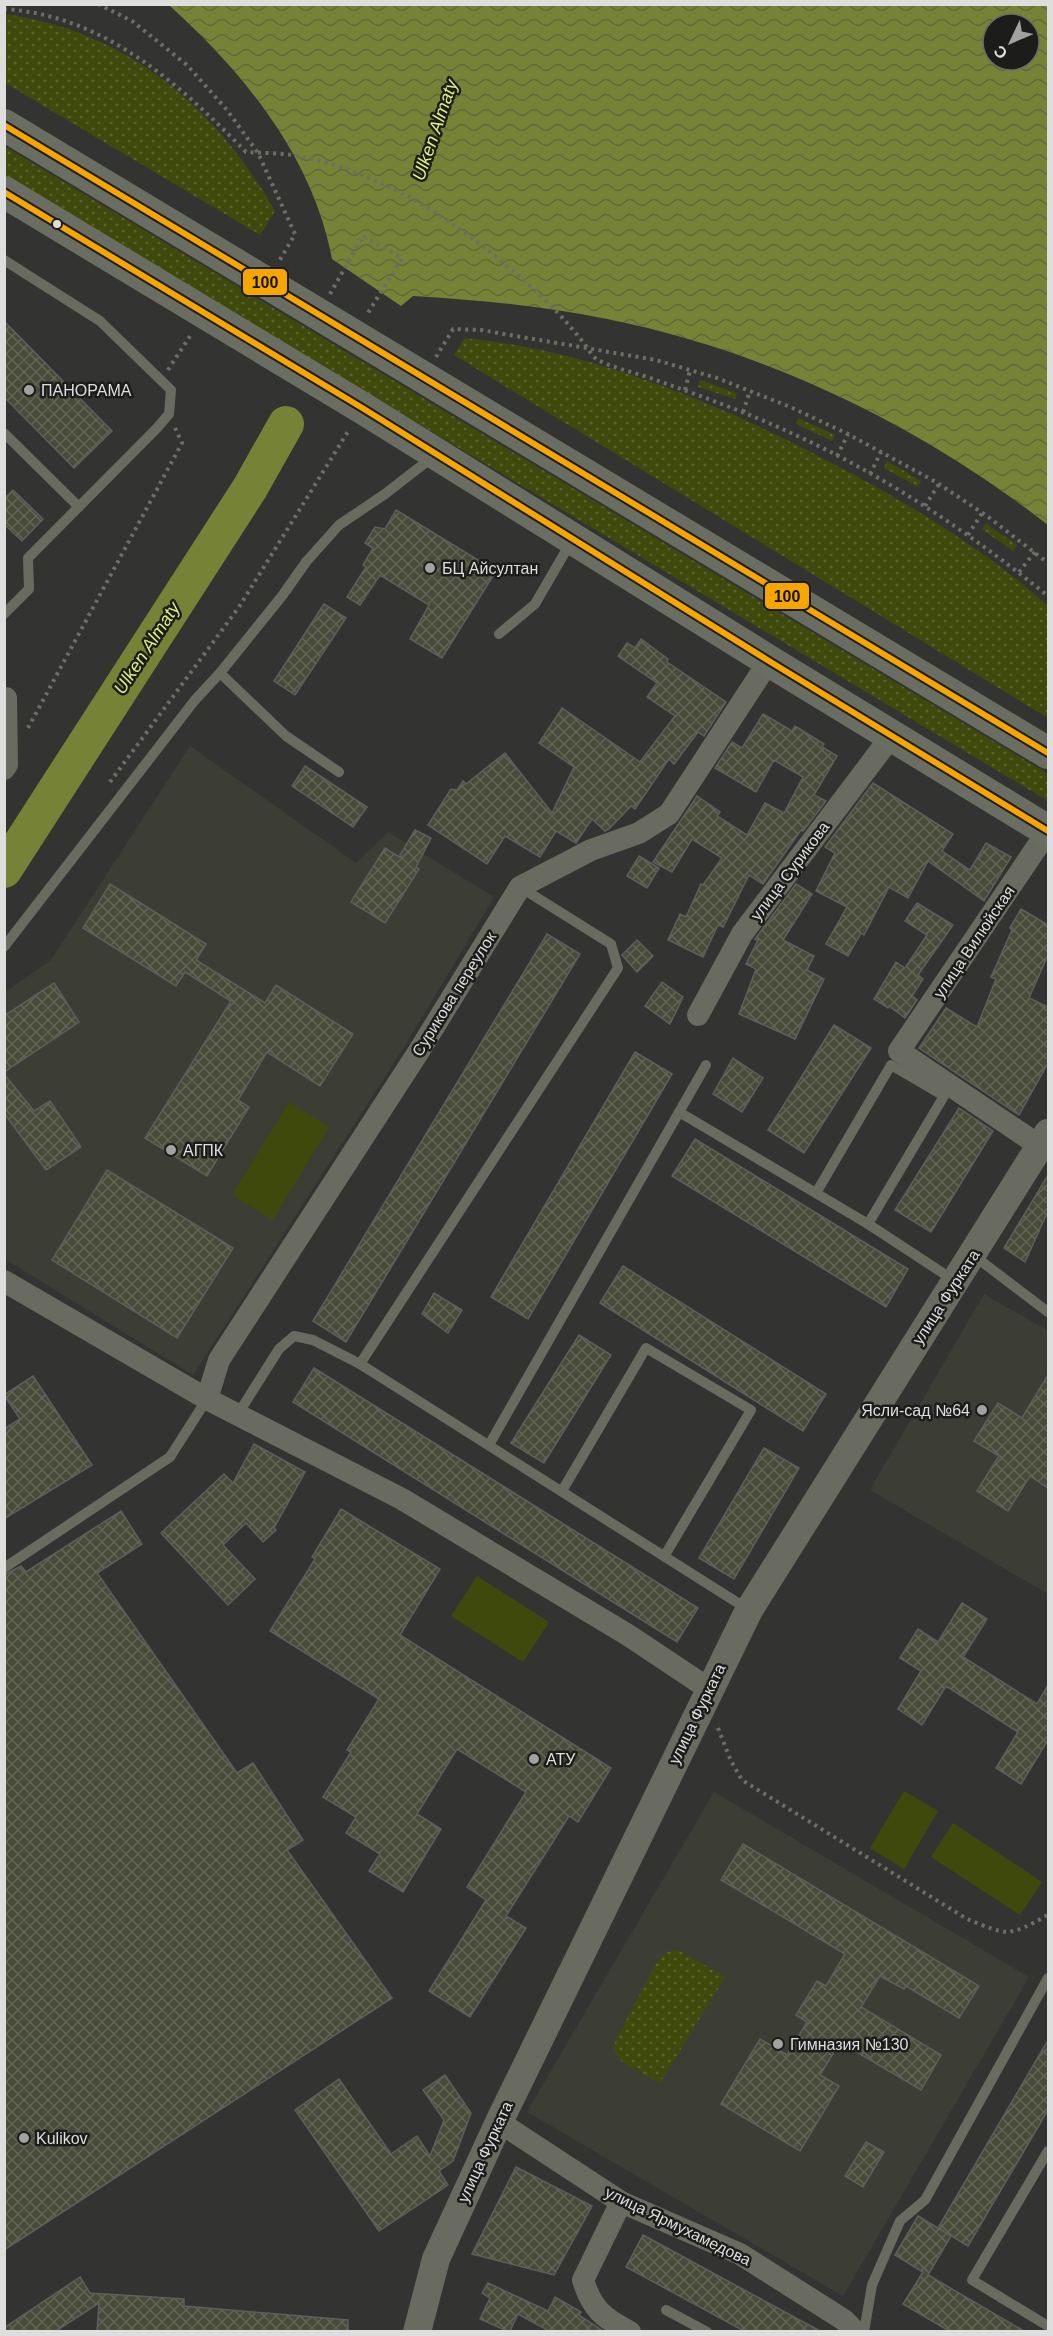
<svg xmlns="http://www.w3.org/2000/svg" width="1053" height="2336" viewBox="0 0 1053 2336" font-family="Helvetica,sans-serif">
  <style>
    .built { fill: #3c3e36 }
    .grass { fill: url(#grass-dots) }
    .garden { fill: #40490c }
    .water { fill: url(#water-waves); fill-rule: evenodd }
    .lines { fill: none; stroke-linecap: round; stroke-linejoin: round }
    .river { stroke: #768336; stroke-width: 36 }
    .building { fill: url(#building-cross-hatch); stroke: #5e5f5d; stroke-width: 1.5 }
    .path { stroke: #6c6e67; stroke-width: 4; stroke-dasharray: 3 4.5; stroke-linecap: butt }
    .service { stroke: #696b61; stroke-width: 10 }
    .minor { stroke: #696b61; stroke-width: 22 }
    .tertiary { stroke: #696b61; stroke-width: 28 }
    .secondary { stroke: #6a6d62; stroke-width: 32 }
    .bus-1-casing { stroke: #1c1c1b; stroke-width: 10 }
    .bus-1 { stroke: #f7a600; stroke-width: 6 }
    .bus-dot { fill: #dedfdc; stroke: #1c1c1b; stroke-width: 2 }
    .poi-dot { fill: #a2a3a0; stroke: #1c1c1b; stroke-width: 2 }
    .labels { text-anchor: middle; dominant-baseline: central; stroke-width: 5; stroke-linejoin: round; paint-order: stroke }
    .poi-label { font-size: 16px; fill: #dedfdc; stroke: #1c1c1b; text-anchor: start }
    .street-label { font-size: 16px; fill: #dedfdc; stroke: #1c1c1b }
    .water-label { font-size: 18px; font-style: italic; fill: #dcf17f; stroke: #1c1c1b }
    .line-badge { stroke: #1c1c1b; stroke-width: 2 }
    .pale-badge-label { font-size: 16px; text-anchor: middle; font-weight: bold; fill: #111 }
  </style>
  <defs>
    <pattern id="grass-dots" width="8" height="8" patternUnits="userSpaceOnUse" patternTransform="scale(1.5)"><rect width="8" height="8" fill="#40490c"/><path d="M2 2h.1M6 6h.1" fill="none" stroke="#5b632f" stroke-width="1.8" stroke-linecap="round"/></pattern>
    <pattern id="water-waves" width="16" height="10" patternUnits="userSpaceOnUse" patternTransform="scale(1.5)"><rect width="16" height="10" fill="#768336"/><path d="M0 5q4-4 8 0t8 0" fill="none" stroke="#62693b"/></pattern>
    <pattern id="building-cross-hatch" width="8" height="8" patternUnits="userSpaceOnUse" patternTransform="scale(1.5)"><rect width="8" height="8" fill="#484b39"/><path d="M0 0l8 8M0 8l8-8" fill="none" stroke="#626455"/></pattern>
  </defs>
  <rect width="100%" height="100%" fill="#333432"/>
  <!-- built -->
  <g class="built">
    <polygon points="190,746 356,863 388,832 494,897 408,1041 193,1375 5,1259 4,993 51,960"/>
    <polygon points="984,1294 1048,1331 1048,1594 870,1490"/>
    <polygon points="714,1792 1029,1977 843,2296 527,2112"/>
  </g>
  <!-- grass -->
  <g class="grass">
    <path d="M 5,14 C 126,31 215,106 275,211 L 260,235 L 5,83 Z"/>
    <polygon points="4,146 1048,774 1048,801 5,176"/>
    <path d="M 465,338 C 600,352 730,408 849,472 C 919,510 989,553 1048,606 L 1048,718 L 454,355 Z"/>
    <polygon points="700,380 737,393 735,399 698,387"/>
    <polygon points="798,418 835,435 832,441 796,424"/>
    <polygon points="887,461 921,481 918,487 884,468"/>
    <polygon points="986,524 1017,545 1013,551 982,529"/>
    <polygon points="678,1950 725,1977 660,2083 622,2062 614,2051 615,2041 657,1962 666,1952"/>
  </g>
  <!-- garden -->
  <g class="garden">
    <polygon points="289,1102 329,1127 273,1220 232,1195"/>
    <polygon points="477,1576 549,1622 523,1662 451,1616"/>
    <polygon points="904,1791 938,1811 904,1869 870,1848"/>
    <polygon points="953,1823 1042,1882 1020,1915 931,1857"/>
  </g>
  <!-- water -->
  <path class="water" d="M 169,5 L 1048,5 L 1048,525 C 920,425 767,351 607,319 C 543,306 478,300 413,296 L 401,306 L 332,259 C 313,157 244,73 169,5 ZM 993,24 L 1029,24 L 1029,60 L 993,60 Z"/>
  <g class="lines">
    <!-- river -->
    <polyline class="river" points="4,870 250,488 286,424"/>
  </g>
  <!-- building -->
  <g class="building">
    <polygon points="4,321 112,431 74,468 4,397"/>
    <polygon points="13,490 43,519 22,541 4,524 4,499"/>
    <polygon points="396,510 496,571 442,658 410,639 429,605 380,575 360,605 347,597 366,567 363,565 373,548 365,543 375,527 385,529"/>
    <polygon points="324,604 346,618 295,695 274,681"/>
    <polygon points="641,639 668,659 667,662 726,702 704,736 698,732 674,764 669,759 635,809 631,806 609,829 605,831 592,819 576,843 556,831 540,857 505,836 487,864 428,825 451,789 457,790 463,781 466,784 505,753 552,813 574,767 539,743 562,708 640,762 675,716 647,697 657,683 618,656 627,643 635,648"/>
    <polygon points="763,714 792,731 795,726 824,744 822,747 837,756 814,795 826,801 803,831 801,830 763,884 749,875 723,927 718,925 703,957 668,940 680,914 686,917 701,884 703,885 722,858 692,839 672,872 653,862 697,796 720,812 717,816 747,835 765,803 784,813 803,777 774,760 756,792 715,768 732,742 742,748"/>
    <polygon points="305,766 367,807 353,827 292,786"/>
    <polygon points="873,783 953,834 942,851 970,870 986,843 1011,857 984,901 928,861 908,898 889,887 864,935 861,933 848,956 826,944 847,907 816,891 835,853 825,847"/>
    <polygon points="415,830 431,838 416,867 419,869 385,923 351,902 385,848 399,857"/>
    <polygon points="639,856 659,868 647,888 627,876"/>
    <polygon points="110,884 206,944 196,960 265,1003 276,985 353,1034 320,1086 267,1052 238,1100 249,1107 207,1176 145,1138 231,1001 185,972 176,986 83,928"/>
    <polygon points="796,884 812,894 783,940 814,956 807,970 824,979 795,1039 739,1014 756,969 746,964 758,940 755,939"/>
    <polygon points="917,903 953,925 918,975 923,979 912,996 917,1000 905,1018 889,1006 888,1008 874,999 896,962 905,968 927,935 905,921"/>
    <polygon points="1021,909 1048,925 1048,955 1029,998 1048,1007 1048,1063 1019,1115 919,1048 946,1008 977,1027 996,979 991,977 1012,930 1010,928"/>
    <polygon points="547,934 580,954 346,1342 313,1321"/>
    <polygon points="637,940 653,956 637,972 622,955"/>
    <polygon points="662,982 683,997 670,1024 645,1006"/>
    <polygon points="54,983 79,1022 4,1072 4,1016"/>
    <polygon points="834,1025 871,1048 804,1153 768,1130"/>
    <polygon points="635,1052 672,1074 528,1319 491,1297"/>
    <polygon points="733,1058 763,1078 742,1112 713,1094"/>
    <polygon points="4,1074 34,1111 50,1101 81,1147 46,1170 4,1113"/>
    <polygon points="959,1108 993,1131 931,1232 895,1210"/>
    <polygon points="695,1139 908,1269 886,1307 672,1176"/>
    <polygon points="107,1170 233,1248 177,1338 52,1260"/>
    <polygon points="1048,1175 1048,1211 1025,1262 1004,1248"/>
    <polygon points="623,1266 826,1394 803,1431 600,1303"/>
    <polygon points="434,1293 462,1310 448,1333 422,1314"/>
    <polygon points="579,1335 611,1355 544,1463 511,1443"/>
    <polygon points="314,1368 698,1608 677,1642 293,1402"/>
    <polygon points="1048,1375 1048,1488 1030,1476 1008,1511 977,1491 999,1456 974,1441 998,1403 1022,1418"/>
    <polygon points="33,1376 92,1465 4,1519 4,1429 20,1419 4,1395"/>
    <polygon points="254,1444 305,1472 274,1528 276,1530 263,1542 246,1523 223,1545 255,1579 228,1605 161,1533 224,1474 233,1483"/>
    <polygon points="764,1448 799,1468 734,1579 699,1558"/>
    <polygon points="341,1509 440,1569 400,1635 611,1768 578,1822 569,1816 506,1916 526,1928 470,2017 429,1991 486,1900 467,1887 526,1792 457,1749 417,1814 441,1829 403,1892 369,1871 380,1854 346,1833 356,1817 323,1797 351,1752 347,1750 379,1699 270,1631 315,1559 312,1557"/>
    <polygon points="121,1511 142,1544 97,1573 237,1773 253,1763 303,1840 287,1850 392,1998 4,2250 4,1575 21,1566 26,1572"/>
    <polygon points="962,1603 987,1619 963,1657 1037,1704 1048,1685 1048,1740 1021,1784 996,1768 1018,1732 946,1686 922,1725 898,1709 921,1671 900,1658 918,1629 938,1642"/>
    <polygon points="743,1844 979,1986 959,2018 906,1986 904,1989 880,1976 861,2007 941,2055 921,2090 840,2042 820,2075 839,2086 800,2151 721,2104 760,2039 787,2055 807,2022 796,2015 817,1981 826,1986 845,1954 721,1880"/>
    <polygon points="1048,2040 1048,2110 968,2246 938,2228"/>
    <polygon points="445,2075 471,2113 453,2161 439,2171 448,2185 379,2231 295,2110 339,2079 391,2154 417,2136 430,2156 444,2120 423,2090"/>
    <polygon points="866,2142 884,2152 863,2187 845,2176"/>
    <polygon points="516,2167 592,2206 554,2275 472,2254"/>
    <polygon points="918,2216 951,2236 928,2275 1024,2331 949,2331 903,2304 923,2272 895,2255"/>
    <polygon points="643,2235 820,2331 744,2331 626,2267"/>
    <polygon points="80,2277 90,2293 184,2299 184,2306 348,2320 348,2331 97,2331 99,2303 56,2331 4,2331 4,2328"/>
    <polygon points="488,2283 548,2311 555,2297 581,2312 579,2315 603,2331 549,2331 518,2314 510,2331 507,2331 480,2319 490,2298 482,2293"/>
  </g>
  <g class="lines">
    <!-- path -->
    <g class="path">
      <polyline points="98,4 132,21 187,65 227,110 258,153 295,234 278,263"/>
      <path d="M 4,9 C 104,15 179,84 246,152 C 261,153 277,153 292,155 C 389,171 472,232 542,297 C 557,311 570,326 583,342 C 587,347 592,357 598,360 C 615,369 638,373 656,380 C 701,396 748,413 791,433 C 884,475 969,532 1048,596"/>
      <polyline points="330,294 363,236 402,258 366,316"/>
      <polyline points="436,357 453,329 481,330 656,360 717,378 788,406 846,433 936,482 987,516 1048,563"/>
      <polyline points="168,370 190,336"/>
      <polyline points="685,390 690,370"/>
      <polyline points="743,412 750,391"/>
      <polyline points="837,456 848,434"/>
      <polyline points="870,474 881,452"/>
      <polyline points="925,506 939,484"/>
      <polyline points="968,535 982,513"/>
      <polyline points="1019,572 1035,552"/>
      <polyline points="28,728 182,443 175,428"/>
      <polyline points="110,782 239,607 349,430"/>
      <path d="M 718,1728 L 731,1761 L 742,1780 L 967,1919 C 1009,1936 1008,1937 1048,1915"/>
    </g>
    <!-- service -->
    <g class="service">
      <polyline points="4,260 100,321 171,390 169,414 157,428 28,558 29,589 4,614"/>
      <polyline points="4,433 79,507"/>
      <polyline points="499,634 535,604 571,542"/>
      <polyline points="220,673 286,736 339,772"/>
      <polyline points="4,947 195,700 220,673 282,596 306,562 339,525 385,494 434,456"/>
      <polyline points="679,1112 868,1224 955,1281"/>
      <polyline points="816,1193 891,1065 944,1096 868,1224"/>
      <polyline points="973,1255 1048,1312"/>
      <polyline points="360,1364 618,968 611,944 520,887"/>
      <polyline points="238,1414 279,1349 294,1336 313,1340 360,1364 749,1610"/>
      <polyline points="489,1445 706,1065"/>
      <polyline points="562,1491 646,1348 751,1410 665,1555"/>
      <polyline points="4,1568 170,1457 207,1399"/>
      <polyline points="1048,2151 972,2280 1048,2326"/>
      <polyline points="666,2310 707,2332"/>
      <polyline points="864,2332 872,2285 900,2221 925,2200 1048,1978"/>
    </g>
    <!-- minor -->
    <g class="minor">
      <polyline points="4,769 7,765 6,698"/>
      <polyline points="698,1015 742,934 893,734"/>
      <polyline points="1040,1146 899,1051 1039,844 1048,833"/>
      <polyline points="4,1281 207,1399 402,1499 628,1635 709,1689"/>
      <polyline points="207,1399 219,1360 419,1051 520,887 591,850 639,833 669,814 769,661"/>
      <polyline points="499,2122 621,2202 740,2254 844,2320 856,2332"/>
      <path d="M 621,2202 L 583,2280 C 592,2309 603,2318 630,2332"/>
    </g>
    <!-- tertiary -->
    <polyline class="tertiary" points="417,2332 436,2259 499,2122 749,1610 1048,1133"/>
    <!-- secondary -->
    <g class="secondary">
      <polyline points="4,125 1048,753"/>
      <polyline points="4,192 364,409 769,661 1048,831"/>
    </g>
    <!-- bus-1 casing -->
    <g class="bus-1-casing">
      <g id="bus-1">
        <polyline points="4,125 1048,753"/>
        <polyline points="4,192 364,409 769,661 1048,831"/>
      </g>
    </g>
    <!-- bus-1 -->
    <use href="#bus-1" class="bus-1"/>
  </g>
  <!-- markers -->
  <circle class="bus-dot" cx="57" cy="224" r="5"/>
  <g class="poi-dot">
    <circle cx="29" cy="390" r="6"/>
    <circle cx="430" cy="568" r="6"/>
    <circle cx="171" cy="1150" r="6"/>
    <circle cx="982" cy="1410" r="6"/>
    <circle cx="534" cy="1759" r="6"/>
    <circle cx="778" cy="2044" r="6"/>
    <circle cx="24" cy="2138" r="6"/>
  </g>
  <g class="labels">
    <!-- poi labels -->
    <g class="poi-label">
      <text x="41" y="390">ПАНОРАМА</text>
      <text x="442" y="568">БЦ Айсултан</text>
      <text x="183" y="1150">АГПК</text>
      <text x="970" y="1410" text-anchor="end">Ясли-сад №64</text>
      <text x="546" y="1759">АТУ</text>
      <text x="790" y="2044">Гимназия №130</text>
      <text x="36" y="2138">Kulikov</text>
    </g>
    <!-- street labels -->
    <g class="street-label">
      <text transform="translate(790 871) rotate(-53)">улица Сурикова</text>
      <text transform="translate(974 942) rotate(-56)">улица Вилюйская</text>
      <text transform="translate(454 994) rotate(-58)">Сурикова переулок</text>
      <text transform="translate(946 1297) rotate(-57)">улица Фурката</text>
      <text transform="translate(697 1714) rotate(-64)">улица Фурката</text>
      <text transform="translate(485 2152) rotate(-65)">улица Фурката</text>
      <text transform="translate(678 2226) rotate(26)">улица Ярмухамедова</text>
    </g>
    <!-- water labels -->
    <g class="water-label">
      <text transform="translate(435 130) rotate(-71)">Ulken Almaty</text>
      <text transform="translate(147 648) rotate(-57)">Ulken Almaty</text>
    </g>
  </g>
  <g class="line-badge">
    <rect x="242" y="268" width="46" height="28" rx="6" fill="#f7a600"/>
    <rect x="764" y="582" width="46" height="28" rx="6" fill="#f7a600"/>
  </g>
  <g class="pale-badge-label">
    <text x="265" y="288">100</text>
    <text x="787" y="602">100</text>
  </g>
  <!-- border -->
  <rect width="1053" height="2336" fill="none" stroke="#dedfdc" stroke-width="12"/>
  <!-- north arrow -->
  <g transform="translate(1011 42) rotate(226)"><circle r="28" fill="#1c1c1b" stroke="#6a6a68" stroke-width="1.5"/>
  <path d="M0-4.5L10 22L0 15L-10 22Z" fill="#a2a3a0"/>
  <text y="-9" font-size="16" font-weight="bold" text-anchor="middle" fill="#dedfdc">С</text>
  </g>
</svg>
